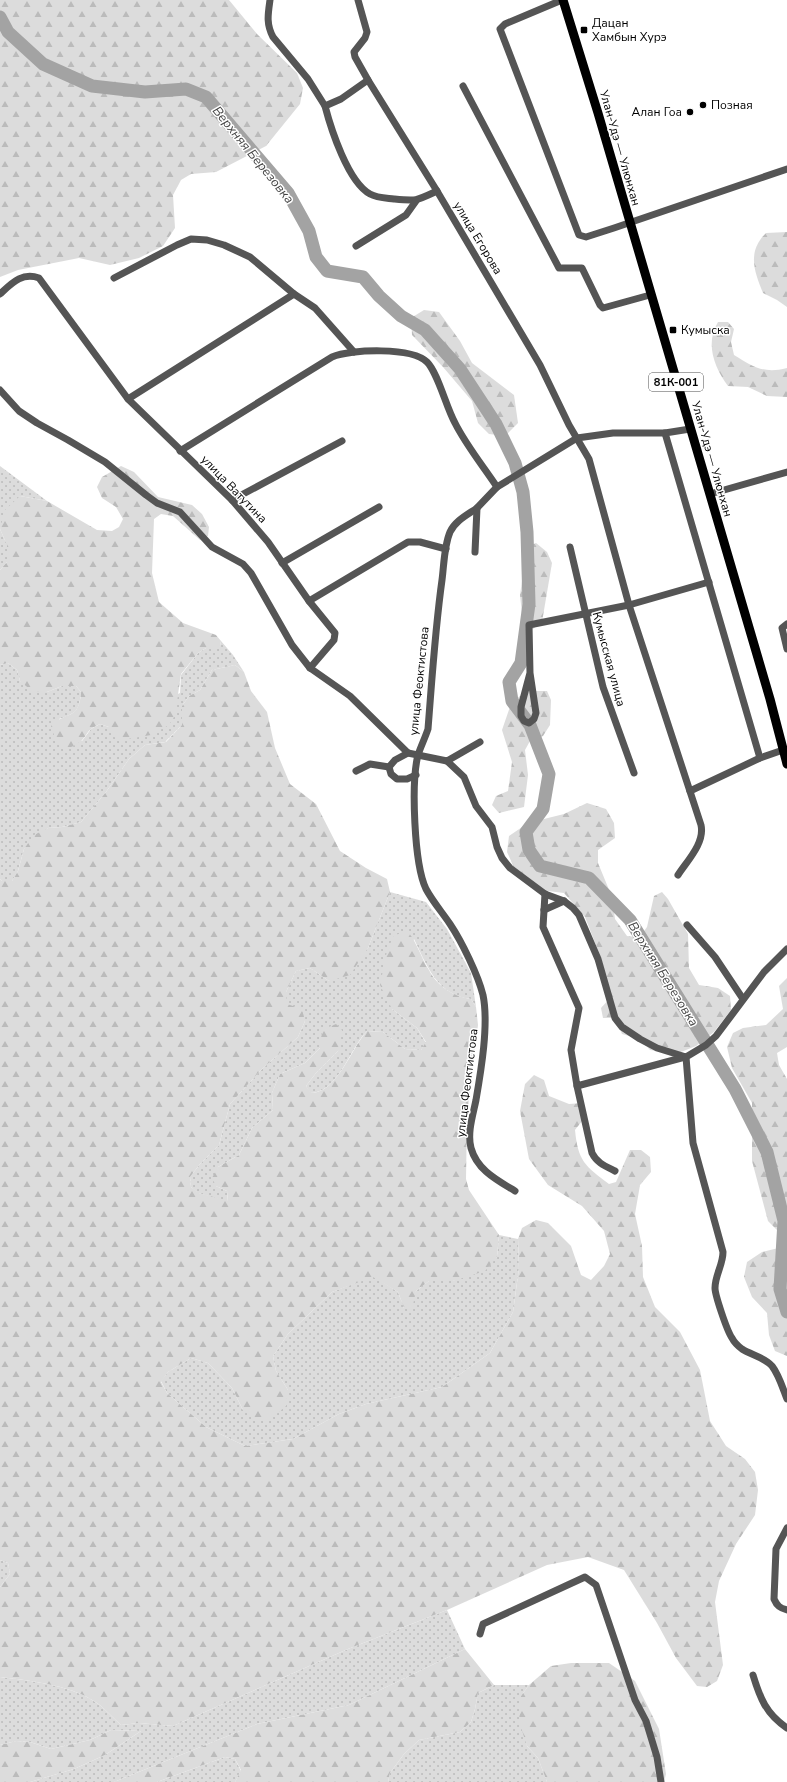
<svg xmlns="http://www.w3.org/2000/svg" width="787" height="1782" viewBox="0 0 787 1782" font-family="'Nunito Sans',sans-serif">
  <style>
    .grass { fill: url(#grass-dots) }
    .forest { fill: url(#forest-firs) }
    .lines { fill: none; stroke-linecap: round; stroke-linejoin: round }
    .river { stroke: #a3a3a3; stroke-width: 13 }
    .minor { stroke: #555; stroke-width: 7 }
    .major { stroke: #000; stroke-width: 9 }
    .poi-dot { fill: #000; stroke: #fff; stroke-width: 1.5 }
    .labels { text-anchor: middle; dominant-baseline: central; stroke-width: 3; stroke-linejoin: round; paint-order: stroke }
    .shield { fill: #fff; stroke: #4c4c4c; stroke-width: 1 }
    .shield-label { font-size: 11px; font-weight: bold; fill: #000 }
    .poi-label { font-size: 12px; fill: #000; stroke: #fff; text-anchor: start }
    .street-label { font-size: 12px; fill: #000; stroke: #fff }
    .water-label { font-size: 13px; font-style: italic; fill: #444; stroke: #fff }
  </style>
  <defs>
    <pattern id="grass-dots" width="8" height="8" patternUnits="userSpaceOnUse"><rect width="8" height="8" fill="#dcdcdc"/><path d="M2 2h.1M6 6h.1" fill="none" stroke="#bbb" stroke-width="1.8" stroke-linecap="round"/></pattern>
    <pattern id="forest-firs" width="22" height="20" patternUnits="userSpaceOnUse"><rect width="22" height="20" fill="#dcdcdc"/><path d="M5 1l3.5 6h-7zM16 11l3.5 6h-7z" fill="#bbb"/></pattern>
  </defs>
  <rect width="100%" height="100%" fill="#fff"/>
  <!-- grass -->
  <g class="grass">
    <polygon points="0,466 47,501 20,496 0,529 7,545 7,562 0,570"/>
    <path d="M 221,641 L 233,655 L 244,672 L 235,665 L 212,670 L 200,690 L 189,696 L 182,706 L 182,725 L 165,742 L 145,745 L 129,759 L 106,792 L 81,822 L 62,827 L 48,828 L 24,849 L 18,871 L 12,881 L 2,881 L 0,879 L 0,665 L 8,663 L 17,670 L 20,681 L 47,692 L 62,686 L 76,686 L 81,692 C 79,712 76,713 59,719 L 82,741 L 91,729 L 100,724 L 109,727 L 180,693 L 181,675 L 198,653 L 206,648 L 220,646 Z"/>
    <path d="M 390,892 L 426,902 L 447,929 L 471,973 L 476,1007 L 471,999 C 437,995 427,966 414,939 L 392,1009 L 417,1028 L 426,1043 L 421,1050 L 405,1049 L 383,1032 L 367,1031 C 353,1046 347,1066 334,1080 C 329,1087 319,1093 310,1093 L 306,1086 L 316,1073 L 339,1050 L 320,1048 L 305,1063 L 280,1074 L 272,1093 L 273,1110 L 252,1128 L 239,1155 L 218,1167 L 216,1186 L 227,1191 L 228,1202 L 198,1193 L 191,1187 L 190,1177 L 200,1164 L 219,1145 L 230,1104 L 261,1070 L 298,1037 L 305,1021 L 286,1004 L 286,992 L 296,971 L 310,968 L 329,981 L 368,948 Z"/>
    <polygon points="499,1235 518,1239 519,1268 513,1312 490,1353 442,1387 366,1404 339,1414 293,1439 245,1446 206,1427 167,1393 161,1381 168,1372 191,1358 208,1363 232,1388 243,1410 288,1390 276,1371 273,1356 288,1334 332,1292 373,1276 398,1292 404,1308 416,1291 429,1281 453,1281 497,1257"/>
    <polygon points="0,1560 8,1563 10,1574 0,1587"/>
    <path d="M 447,1610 L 465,1649 L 349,1705 L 257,1724 L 114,1782 L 30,1782 L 74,1769 L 105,1755 L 141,1731 L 111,1730 L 90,1740 L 51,1749 L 30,1742 L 16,1741 L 0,1745 L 0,1677 C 32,1681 75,1685 101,1706 C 108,1712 114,1719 121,1725 L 139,1723 L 173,1726 L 348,1649 Z"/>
    <polygon points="494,1685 529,1685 521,1696 527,1746 538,1758 547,1782 388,1782 390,1773 404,1754 419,1740 460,1732 471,1722 475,1709 478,1693"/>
    <polygon points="225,1757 235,1759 241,1771 235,1782 157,1782"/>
  </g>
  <!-- forest -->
  <g class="forest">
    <polygon points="0,0 229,0 257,34 297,73 303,88 300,104 266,146 216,172 191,174 181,180 173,195 175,228 163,246 139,258 110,265 79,258 18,270 0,277"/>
    <path d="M 787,232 L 787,307 L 777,300 L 763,293 C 754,271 747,252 766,233 Z"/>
    <polygon points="424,310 439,312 460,341 472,363 514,395 518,423 505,436 489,434 478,423 472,401 443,367 412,335 411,318"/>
    <path d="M 718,322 L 728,322 L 734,329 L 731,342 L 734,355 C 753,367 764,374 787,368 L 787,397 L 767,396 L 748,387 L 728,386 C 714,367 705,343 718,322 Z"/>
    <path d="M 121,466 L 134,472 L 158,497 L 192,505 L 202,514 L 209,527 L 208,536 L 200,540 L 173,516 L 161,514 L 154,519 L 152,573 L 159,602 L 183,623 L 216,635 L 221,641 L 220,646 L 216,649 L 206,648 L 198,653 L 181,674 L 175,715 L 169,725 L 151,735 L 121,740 L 112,736 L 109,727 L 100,724 C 97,726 93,727 91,729 C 87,732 85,738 81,741 C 63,756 56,743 51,726 C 67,710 79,721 81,692 L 76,686 L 62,686 L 47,692 L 32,691 L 20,681 L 17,670 L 8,663 L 0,665 L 0,570 L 7,562 L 7,545 L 0,529 L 5,510 L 20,496 L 47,501 L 97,530 L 112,531 L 119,527 L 123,519 L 116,507 L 102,498 L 97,487 L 102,477 Z"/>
    <polygon points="536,543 547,552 552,563 542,622 533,629 523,623 520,595 527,547"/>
    <path d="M 235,665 L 244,672 L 251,691 L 267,712 L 275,748 L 290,784 L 316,804 L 340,851 L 366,868 L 387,879 L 390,892 L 368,948 L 350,975 L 329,981 L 310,968 L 296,971 L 286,992 L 287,1004 L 302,1009 L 305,1021 L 298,1037 L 261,1070 L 230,1104 L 219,1145 L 200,1164 L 190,1177 L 191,1187 L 199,1193 L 228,1201 L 227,1191 L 216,1186 L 212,1178 L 218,1167 L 239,1155 L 252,1128 L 273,1110 L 272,1093 L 280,1074 L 305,1063 L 320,1048 L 322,1030 L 336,1024 L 342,1030 L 339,1050 L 316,1073 L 306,1086 L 311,1093 C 319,1093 329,1087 334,1080 C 347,1066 354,1046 367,1031 L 383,1032 L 405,1049 L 421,1050 L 426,1042 L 417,1028 L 392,1009 L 380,985 L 387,951 L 394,935 L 408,932 C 418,944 421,958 429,970 C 437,986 454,997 471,999 L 476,1007 L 478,1025 L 467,1116 L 466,1179 L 469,1190 L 499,1235 L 497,1257 L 485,1271 L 453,1281 L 429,1281 L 416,1291 L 412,1309 L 404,1308 L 398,1292 L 373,1277 L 332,1292 L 288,1334 L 273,1356 L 276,1371 L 288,1390 L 286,1406 L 268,1421 L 256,1419 L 243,1410 L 232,1388 L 208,1363 L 191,1358 L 168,1372 L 161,1382 L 167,1393 L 206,1427 L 245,1446 L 293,1439 L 339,1414 L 366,1404 L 442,1387 L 490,1353 L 513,1312 L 519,1268 L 518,1239 L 522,1228 L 536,1220 L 548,1223 L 571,1246 L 581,1275 L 591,1280 L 604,1266 L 610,1254 L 604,1231 L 582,1206 L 548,1185 L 529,1159 L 520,1111 L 525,1084 L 534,1075 L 544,1080 L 549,1096 L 569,1104 L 583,1103 C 589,1115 582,1121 575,1130 C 578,1161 585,1166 609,1184 L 616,1182 L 630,1150 L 641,1150 L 650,1157 L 651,1172 L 640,1185 L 635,1214 L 642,1246 L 643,1277 L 655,1307 L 680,1332 L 700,1370 L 710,1421 L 726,1446 L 745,1459 L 755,1472 L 758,1490 L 755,1515 L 736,1544 L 719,1581 L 715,1602 L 723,1665 L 717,1681 L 707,1687 L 697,1686 L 676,1658 L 657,1623 L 624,1570 L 588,1557 L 547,1565 L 447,1610 L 348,1649 L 173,1726 L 139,1723 L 121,1725 C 114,1719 108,1712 101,1706 C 75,1685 32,1681 0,1677 L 0,1587 L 10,1574 L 8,1563 L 0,1560 L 0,879 L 2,881 L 12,881 L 18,871 L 24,849 L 34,835 L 48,828 L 62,827 L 81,822 L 106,792 L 129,759 L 145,745 L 166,742 L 182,725 L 182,706 L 189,696 L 200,690 L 212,670 Z"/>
    <polygon points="529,691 547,691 551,700 550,725 543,736 530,741 525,750 528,775 524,807 499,813 492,805 496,796 508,791 512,762 502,730 512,701"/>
    <polygon points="587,803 606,809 614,823 615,838 598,850 598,863 612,897 615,919 627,936 639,938 647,927 654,896 662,892 668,899 688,934 689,968 699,985 718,988 730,996 731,1010 714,1032 696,1046 676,1054 650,1050 640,1039 622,1034 615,1018 603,1018 601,1008 611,997 601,958 585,917 564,893 540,890 518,876 507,852 509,836 528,823 564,814"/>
    <polygon points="787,978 787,1047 777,1053 779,1065 787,1079 787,1230 778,1231 768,1221 752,1161 752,1103 732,1068 727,1047 733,1033 743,1028 766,1025 783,1009 779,986"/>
    <polygon points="787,1246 787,1356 775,1351 769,1335 767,1313 752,1297 744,1277 747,1262 762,1252"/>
    <polygon points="465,1649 494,1685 478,1693 475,1709 471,1722 460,1732 419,1740 404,1754 390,1773 388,1782 235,1782 241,1770 235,1759 225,1757 157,1782 114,1782 257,1724 349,1705"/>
    <polygon points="571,1663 609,1663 635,1681 659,1729 666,1774 664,1782 547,1782 538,1758 527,1746 519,1721 521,1696 529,1685 551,1666"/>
    <polygon points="111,1730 141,1731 105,1755 74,1769 30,1782 0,1782 0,1745 16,1741 30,1742 51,1749 90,1740"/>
  </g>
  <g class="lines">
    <!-- river -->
    <polyline class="river" points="0,17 8,32 43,64 92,86 145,92 186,89 206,97 288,193 309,231 316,257 327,271 363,277 379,296 401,316 425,330 460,369 496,424 515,463 523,492 527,532 529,604 521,663 509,682 512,701 530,725 549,774 543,809 526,832 529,850 540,866 589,878 630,920 735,1089 767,1152 784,1221 780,1289 787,1312"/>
    <!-- minor -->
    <g class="minor">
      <path d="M 270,0 C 268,14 266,24 273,37 L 308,79 L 325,106"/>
      <path d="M 358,0 L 367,32 L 365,38 L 354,52 L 355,57 L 368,80 L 437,191 L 540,365 L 569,425 L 589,459 L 629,605 L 701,825 C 705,843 687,861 678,875"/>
      <polyline points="562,0 505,24 500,29 579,235 586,237 614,228 787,169"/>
      <path d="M 368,80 L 341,99 L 325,106 C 331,129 348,182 370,194 C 377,198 386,198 394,199 C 417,201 416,201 437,191"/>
      <polyline points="463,86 559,268 582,268 600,305 603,308 650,295"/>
      <polyline points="356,246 406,215 416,201"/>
      <polyline points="114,278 177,245 191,239 207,240 224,245 250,257 294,294 315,308 354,352"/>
      <path d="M 0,294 C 12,283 22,272 39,278 L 128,399 L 232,500 L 268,542 L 309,601 L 408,542 L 420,542 L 446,549"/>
      <polyline points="0,390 19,411 37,423 68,440 105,462 146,495 157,503 180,512 212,547 243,564 251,573 292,645 310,668 350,696 408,753 447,761 480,742"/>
      <polyline points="128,399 294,294"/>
      <polyline points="690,429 665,433 760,758"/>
      <path d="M 180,451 L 332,357 C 351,349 412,347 427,362 C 438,373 446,407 455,423 C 466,445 483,466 497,487"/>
      <polyline points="710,494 787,472"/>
      <polyline points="232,500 342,441"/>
      <path d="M 477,508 C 467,515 455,521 450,532 C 444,546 444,565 442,580 C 435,630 432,679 428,729 C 425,738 421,746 418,755 C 411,782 414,864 426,889 C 433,902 442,912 450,924 C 462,942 478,975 483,995 C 489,1024 481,1071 476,1100 C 473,1115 467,1133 471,1148 C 477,1170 497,1180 515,1191"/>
      <polyline points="570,547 603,687 634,773"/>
      <polyline points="475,552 477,508 497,487 577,438 613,433 665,433"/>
      <polyline points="282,563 379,507"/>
      <polyline points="309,601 335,633 334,640 310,668"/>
      <polyline points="787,624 782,628 787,649"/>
      <polyline points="530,673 536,713 534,719 529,723 524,721 521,716 521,707 530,673 529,625 629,605 709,582"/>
      <polyline points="408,753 395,760 389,767 391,774 397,779 407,779 416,775"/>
      <polyline points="447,761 464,777 476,806 492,827 497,847 502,858 510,868 545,894 564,901 573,908 579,915 598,959 615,1018 622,1027 640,1039 657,1048 686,1057"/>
      <polyline points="356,771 370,764 389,767"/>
      <polyline points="690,791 760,758 783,750"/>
      <polyline points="545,894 543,927 579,1008 571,1050 577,1086 685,1057"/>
      <polyline points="544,910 564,901"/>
      <polyline points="687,925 715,957 743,999"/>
      <path d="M 787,949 L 764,972 L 716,1036 L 706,1045 L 686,1057 L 693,1143 L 723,1252 C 723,1265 715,1275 715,1288 C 715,1295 727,1331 732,1338 C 734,1342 738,1346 742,1349 C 751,1355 764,1357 772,1366 C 779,1375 783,1389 787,1399"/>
      <path d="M 577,1086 L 592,1153 C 597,1163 605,1166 615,1171"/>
      <path d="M 787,1528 L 776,1549 L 774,1599 C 777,1606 780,1608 787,1610"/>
      <polyline points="480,1634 483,1624 585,1577 596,1585 635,1700 646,1721 657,1757 661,1782"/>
      <path d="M 753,1675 C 760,1698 766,1714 787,1728"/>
    </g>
    <!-- major -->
    <polyline class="major" points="563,0 598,113 770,699 787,764"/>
  </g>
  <!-- markers -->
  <g class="poi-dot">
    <rect x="580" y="26" width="8" height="8" rx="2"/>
    <circle cx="703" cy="105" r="4"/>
    <circle cx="690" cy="112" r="4"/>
    <rect x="669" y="326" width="8" height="8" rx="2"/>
  </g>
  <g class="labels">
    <!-- shield labels -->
    <rect class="shield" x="649" y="373" width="54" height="18" rx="3"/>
    <g class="shield-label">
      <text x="676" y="382">81К-001</text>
    </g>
    <!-- poi labels -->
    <g class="poi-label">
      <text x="592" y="23">Дацан<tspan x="592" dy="14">Хамбын Хурэ</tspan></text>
      <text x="711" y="105">Позная</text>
      <text x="682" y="112" text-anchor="end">Алан Гоа</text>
      <text x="681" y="330">Кумыска</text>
    </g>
    <!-- street labels -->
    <g class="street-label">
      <text transform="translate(620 148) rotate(74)">Улан-Удэ — Улюнхан</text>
      <text transform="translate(478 238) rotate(59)">улица Егорова</text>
      <text transform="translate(712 459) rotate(74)">Улан-Удэ — Улюнхан</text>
      <text transform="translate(234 489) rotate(46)">улица Ватутина</text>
      <text transform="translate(609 659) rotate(75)">Кумысская улица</text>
      <text transform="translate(419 681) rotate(-84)">улица Феоктистова</text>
      <text transform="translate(467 1083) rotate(-83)">улица Феоктистова</text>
    </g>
    <!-- water labels -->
    <g class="water-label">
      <text transform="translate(253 155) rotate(51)">Верхняя Березовка</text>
      <text transform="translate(663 974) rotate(58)">Верхняя Березовка</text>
    </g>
  </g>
</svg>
